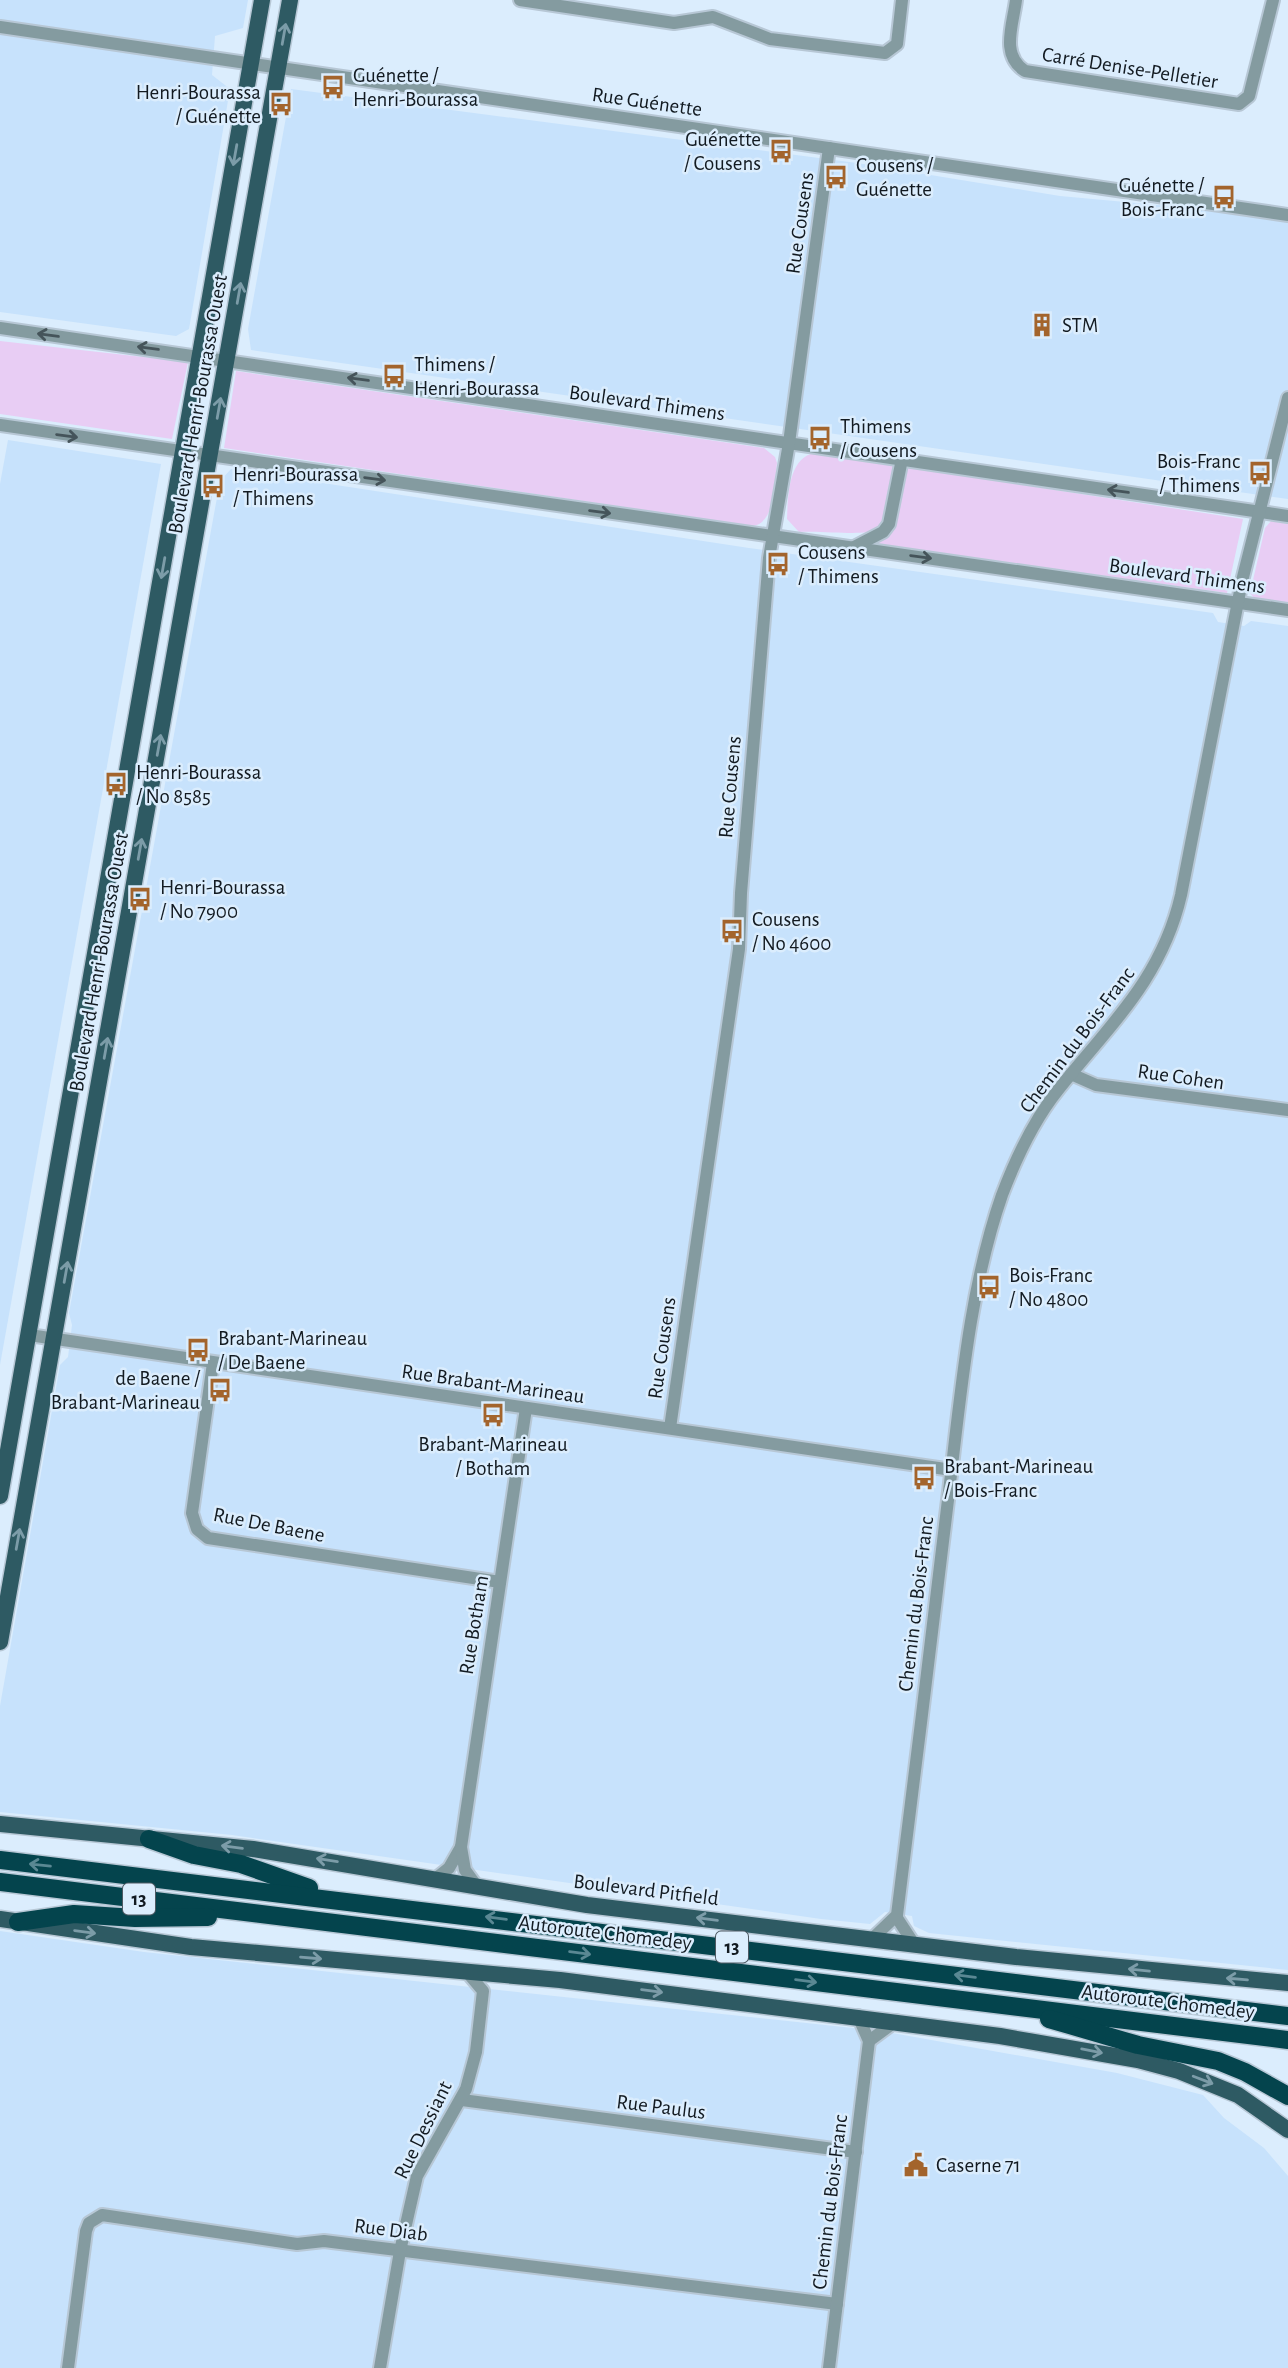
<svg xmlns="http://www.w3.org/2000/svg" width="1288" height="2368" viewBox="0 0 1288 2368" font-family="'Alegreya Sans',sans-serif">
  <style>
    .built { fill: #c7e2fc }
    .green { fill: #e8cdf4 }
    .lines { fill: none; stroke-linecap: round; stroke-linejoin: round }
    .minor-casing { stroke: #b7c7d5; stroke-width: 16 }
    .major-casing { stroke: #b7c7d5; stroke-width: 19 }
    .highway-casing { stroke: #b7c7d5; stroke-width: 21 }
    .minor { stroke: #849ba0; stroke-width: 12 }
    .major { stroke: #2e5a63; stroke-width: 16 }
    .highway { stroke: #04444d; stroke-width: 18 }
    .oneway { stroke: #7c9ca8 }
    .oneway2 { stroke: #45545a }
    .oneway3 { stroke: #5a8893 }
    .labels { text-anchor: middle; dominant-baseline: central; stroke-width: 5; stroke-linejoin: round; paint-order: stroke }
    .shield { fill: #dbedfd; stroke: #4e5963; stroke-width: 2 }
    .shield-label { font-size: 19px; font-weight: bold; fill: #121a21 }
    .street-label { font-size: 21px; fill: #121a21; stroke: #dbedfd }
    .poi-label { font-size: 21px; fill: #121a21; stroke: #dbedfd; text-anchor: start }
  </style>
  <rect width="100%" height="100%" fill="#dbedfd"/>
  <!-- built -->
  <g class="built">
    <polygon points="0,0 248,0 243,28 215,36 212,75 230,89 189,329 176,336 0,312"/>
    <polygon points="291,89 857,163 1060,196 1288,217 1288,499 251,350 248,329"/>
    <polygon points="8,440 161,464 0,1365 0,484"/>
    <polygon points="231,469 749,548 1213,613 1218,622 1244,626 1251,621 1288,626 1288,1970 929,1933 914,1926 912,1916 885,1912 870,1924 821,1919 232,1835 0,1812 0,1706 60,1365 68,1357 72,1325 69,1313 220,481"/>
    <polygon points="0,1931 144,1952 881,2031 1117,2073 1203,2095 1224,2118 1264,2148 1288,2176 1288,2368 0,2368"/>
  </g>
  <!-- green -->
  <g class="green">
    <polygon points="0,341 188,362 172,439 0,414"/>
    <path d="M 236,371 L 764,448 L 775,457 L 777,463 C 774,483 776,522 753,526 L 224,448 Z"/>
    <path d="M 815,453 L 1243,519 L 1227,593 L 877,544 L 876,530 C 859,536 820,531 799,532 L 787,519 C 788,497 788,457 815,453 Z"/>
    <polygon points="1271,521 1288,524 1288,603 1254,598 1250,593 1265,528"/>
  </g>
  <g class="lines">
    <!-- minor casing -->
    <g class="minor-casing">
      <g id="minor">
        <polyline points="520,0 674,23 713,17 770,39 885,53 897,44 902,0"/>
        <path d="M 1016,0 C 1013,25 1000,55 1025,71 L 1239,104 L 1249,96 L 1273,0"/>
        <polyline points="0,27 1288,215"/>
        <polyline points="0,328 1288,516"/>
        <polyline points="0,425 1288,610"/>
        <polyline points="854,547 883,532 889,524 902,459"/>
        <polyline points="1071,1074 1096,1085 1288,1110"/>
        <polyline points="29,1335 952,1470"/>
        <polyline points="213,1363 192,1513 197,1529 208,1538 500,1582"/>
        <polyline points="670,1428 739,949 741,893 769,558 789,443 829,148"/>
        <polyline points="434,1880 449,1868 461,1847"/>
        <polyline points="478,1888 465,1870 461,1847 526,1408"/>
        <polyline points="897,1918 914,1944"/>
        <path d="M 872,1939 L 897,1915 C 914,1777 932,1638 948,1500 C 960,1401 969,1289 1002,1195 C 1016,1158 1034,1120 1058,1090 C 1110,1025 1162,978 1181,895 L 1242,581 L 1288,398"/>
        <polyline points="869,2041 896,2021"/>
        <polyline points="462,2100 856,2152"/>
        <polyline points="68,2368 86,2231 89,2223 102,2215 297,2244 324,2241 837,2304"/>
        <polyline points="380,2368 400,2251 417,2176 466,2089 476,2052 483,1991 467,1972"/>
        <polyline points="829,2368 869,2041 858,2016"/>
      </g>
    </g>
    <!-- major casing -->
    <g class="major-casing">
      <g id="major">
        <polyline points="0,1496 262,0"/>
        <polyline points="0,1642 290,0"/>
        <polyline points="0,1824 253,1849 587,1905 1016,1957 1288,1983"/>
        <polyline points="0,1919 191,1947 560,1980 1000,2036 1138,2060 1179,2071 1238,2095 1288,2130"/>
      </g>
    </g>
    <!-- highway casing -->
    <g class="highway-casing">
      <g id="highway">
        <polyline points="149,1839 194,1855 241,1864 309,1888"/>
        <polyline points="0,1860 1288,2016"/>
        <polyline points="0,1882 1288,2040"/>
        <polyline points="18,1922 74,1914 135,1918 208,1917"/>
        <polyline points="1049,2019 1138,2045 1218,2061 1245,2072 1288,2096"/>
      </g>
    </g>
    <!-- minor -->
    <use href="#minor" class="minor"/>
    <!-- major -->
    <use href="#major" class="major"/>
    <!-- highway -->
    <use href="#highway" class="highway"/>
  </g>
  <!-- one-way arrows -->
  <defs><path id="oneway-shaft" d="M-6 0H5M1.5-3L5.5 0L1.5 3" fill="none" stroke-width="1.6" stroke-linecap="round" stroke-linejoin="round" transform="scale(1.75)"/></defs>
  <g class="oneway">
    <use href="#oneway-shaft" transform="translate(284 34) rotate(-80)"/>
    <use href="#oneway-shaft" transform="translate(235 155) rotate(100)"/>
    <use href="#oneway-shaft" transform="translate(239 293) rotate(-80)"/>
    <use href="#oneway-shaft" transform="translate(219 408) rotate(-80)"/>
    <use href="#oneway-shaft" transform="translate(163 568) rotate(100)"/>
    <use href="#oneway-shaft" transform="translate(159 745) rotate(-80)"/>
    <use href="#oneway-shaft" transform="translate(140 849) rotate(-80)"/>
    <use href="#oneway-shaft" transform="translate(106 1048) rotate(-80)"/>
    <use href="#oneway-shaft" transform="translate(66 1272) rotate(-80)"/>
    <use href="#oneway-shaft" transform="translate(18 1539) rotate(-80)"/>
    <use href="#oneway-shaft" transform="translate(232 1847) rotate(-173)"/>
    <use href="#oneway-shaft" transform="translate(327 1860) rotate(-171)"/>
    <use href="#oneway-shaft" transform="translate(707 1919) rotate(-173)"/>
    <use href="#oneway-shaft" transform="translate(85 1932) rotate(8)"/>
    <use href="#oneway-shaft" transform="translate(311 1958) rotate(5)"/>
    <use href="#oneway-shaft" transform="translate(1139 1970) rotate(-174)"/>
    <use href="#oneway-shaft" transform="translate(1237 1979) rotate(-175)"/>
    <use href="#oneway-shaft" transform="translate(652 1991) rotate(7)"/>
    <use href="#oneway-shaft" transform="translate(1092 2051) rotate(11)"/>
    <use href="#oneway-shaft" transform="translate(1203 2080) rotate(21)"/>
  </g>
  <g class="oneway2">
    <use href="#oneway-shaft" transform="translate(48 335) rotate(-172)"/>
    <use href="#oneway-shaft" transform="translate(148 348) rotate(-172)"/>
    <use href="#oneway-shaft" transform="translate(358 379) rotate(-172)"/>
    <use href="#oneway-shaft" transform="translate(67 436) rotate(8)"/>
    <use href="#oneway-shaft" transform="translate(375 479) rotate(8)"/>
    <use href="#oneway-shaft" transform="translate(1118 491) rotate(-172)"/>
    <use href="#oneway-shaft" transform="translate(600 512) rotate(8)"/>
    <use href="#oneway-shaft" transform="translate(921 557) rotate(8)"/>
  </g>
  <g class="oneway3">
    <use href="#oneway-shaft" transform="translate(40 1865) rotate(-174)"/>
    <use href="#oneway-shaft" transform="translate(496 1918) rotate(-173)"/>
    <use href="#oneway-shaft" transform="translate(580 1953) rotate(7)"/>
    <use href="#oneway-shaft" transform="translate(965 1976) rotate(-173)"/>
    <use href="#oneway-shaft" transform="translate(806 1981) rotate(7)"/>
  </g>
  <!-- icons -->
  <defs>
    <g id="bus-bare" transform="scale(1.89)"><path d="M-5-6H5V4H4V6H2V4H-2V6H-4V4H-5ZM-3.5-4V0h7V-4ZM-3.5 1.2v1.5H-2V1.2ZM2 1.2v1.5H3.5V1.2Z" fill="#a3642c" stroke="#dbedfd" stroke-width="2.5" paint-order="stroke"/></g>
    <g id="building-bare" transform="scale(1.89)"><path d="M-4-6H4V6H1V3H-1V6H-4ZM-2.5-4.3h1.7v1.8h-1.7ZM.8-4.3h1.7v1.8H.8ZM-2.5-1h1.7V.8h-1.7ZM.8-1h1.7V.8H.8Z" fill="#a3642c" stroke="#dbedfd" stroke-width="2.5" paint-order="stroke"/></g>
    <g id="civic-bare" transform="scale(1.89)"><path d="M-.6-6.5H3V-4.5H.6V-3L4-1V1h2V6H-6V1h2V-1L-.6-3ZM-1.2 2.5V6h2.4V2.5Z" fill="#a3642c" stroke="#dbedfd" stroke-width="2.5" paint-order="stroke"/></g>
  </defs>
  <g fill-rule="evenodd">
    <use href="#bus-bare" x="333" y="87"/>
    <use href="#bus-bare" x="281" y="104"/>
    <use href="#bus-bare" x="781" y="151"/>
    <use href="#bus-bare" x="836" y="177"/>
    <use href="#bus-bare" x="1224" y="197"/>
    <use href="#building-bare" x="1042" y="325"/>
    <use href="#bus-bare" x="394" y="376"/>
    <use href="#bus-bare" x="820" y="438"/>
    <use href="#bus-bare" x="1260" y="473"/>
    <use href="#bus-bare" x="213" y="486"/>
    <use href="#bus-bare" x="778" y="564"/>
    <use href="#bus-bare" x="116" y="784"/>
    <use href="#bus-bare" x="140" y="899"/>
    <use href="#bus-bare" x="732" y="931"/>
    <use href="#bus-bare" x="989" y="1287"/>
    <use href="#bus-bare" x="198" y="1350"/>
    <use href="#bus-bare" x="220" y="1390"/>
    <use href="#bus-bare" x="493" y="1415"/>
    <use href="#bus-bare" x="924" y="1478"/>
    <use href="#civic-bare" x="916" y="2165"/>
  </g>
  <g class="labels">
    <!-- shield labels -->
    <g class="shield">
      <rect x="123" y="1883.5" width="32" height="31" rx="5"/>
      <rect x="716" y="1931.5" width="32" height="31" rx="5"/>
    </g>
    <g class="shield-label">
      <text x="139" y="1899">13</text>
      <text x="732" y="1947">13</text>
    </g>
    <!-- street labels -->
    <g class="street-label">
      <text transform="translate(1130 68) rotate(9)">Carré Denise-Pelletier</text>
      <text transform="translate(647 102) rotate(8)">Rue Guénette</text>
      <text transform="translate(800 223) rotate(-82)">Rue Cousens</text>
      <text transform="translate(647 403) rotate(8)">Boulevard Thimens</text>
      <text transform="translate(198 404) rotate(-80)">Boulevard Henri-Bourassa Ouest</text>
      <text transform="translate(1187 576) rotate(8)">Boulevard Thimens</text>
      <text transform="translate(730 787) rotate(-85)">Rue Cousens</text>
      <text transform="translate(99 962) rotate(-80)">Boulevard Henri-Bourassa Ouest</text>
      <text transform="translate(1077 1040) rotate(-53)">Chemin du Bois-Franc</text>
      <text transform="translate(1181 1077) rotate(8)">Rue Cohen</text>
      <text transform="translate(662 1348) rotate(-82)">Rue Cousens</text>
      <text transform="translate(493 1384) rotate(8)">Rue Brabant-Marineau</text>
      <text transform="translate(269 1525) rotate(11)">Rue De Baene</text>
      <text transform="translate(916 1604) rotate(-83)">Chemin du Bois-Franc</text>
      <text transform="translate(474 1625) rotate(-81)">Rue Botham</text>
      <text transform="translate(646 1890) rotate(7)">Boulevard Pitfield</text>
      <text transform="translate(605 1933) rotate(7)">Autoroute Chomedey</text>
      <text transform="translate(1168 2002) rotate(7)">Autoroute Chomedey</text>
      <text transform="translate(661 2107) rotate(7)">Rue Paulus</text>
      <text transform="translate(423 2130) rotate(-64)">Rue Dessiant</text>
      <text transform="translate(830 2202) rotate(-83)">Chemin du Bois-Franc</text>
      <text transform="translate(391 2230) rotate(7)">Rue Diab</text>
    </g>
    <!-- poi labels -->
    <g class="poi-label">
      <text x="353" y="75">Guénette /<tspan x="353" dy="24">Henri-Bourassa</tspan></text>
      <text x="261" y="92" text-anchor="end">Henri-Bourassa<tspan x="261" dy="24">/ Guénette</tspan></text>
      <text x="761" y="139" text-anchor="end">Guénette<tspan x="761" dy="24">/ Cousens</tspan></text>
      <text x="856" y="165">Cousens /<tspan x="856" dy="24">Guénette</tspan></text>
      <text x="1204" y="185" text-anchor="end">Guénette /<tspan x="1204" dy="24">Bois-Franc</tspan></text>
      <text x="1062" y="325">STM</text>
      <text x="414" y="364">Thimens /<tspan x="414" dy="24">Henri-Bourassa</tspan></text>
      <text x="840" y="426">Thimens<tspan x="840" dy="24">/ Cousens</tspan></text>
      <text x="1240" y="461" text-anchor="end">Bois-Franc<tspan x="1240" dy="24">/ Thimens</tspan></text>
      <text x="233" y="474">Henri-Bourassa<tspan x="233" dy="24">/ Thimens</tspan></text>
      <text x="798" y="552">Cousens<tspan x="798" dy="24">/ Thimens</tspan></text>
      <text x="136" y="772">Henri-Bourassa<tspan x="136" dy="24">/ No 8585</tspan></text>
      <text x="160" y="887">Henri-Bourassa<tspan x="160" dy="24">/ No 7900</tspan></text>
      <text x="752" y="919">Cousens<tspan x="752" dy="24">/ No 4600</tspan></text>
      <text x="1009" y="1275">Bois-Franc<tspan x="1009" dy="24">/ No 4800</tspan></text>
      <text x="218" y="1338">Brabant-Marineau<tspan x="218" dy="24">/ De Baene</tspan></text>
      <text x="200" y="1378" text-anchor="end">de Baene /<tspan x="200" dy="24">Brabant-Marineau</tspan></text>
      <text x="493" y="1444" text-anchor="middle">Brabant-Marineau<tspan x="493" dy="24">/ Botham</tspan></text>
      <text x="944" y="1466">Brabant-Marineau<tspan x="944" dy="24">/ Bois-Franc</tspan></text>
      <text x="936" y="2165">Caserne 71</text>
    </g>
  </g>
</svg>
